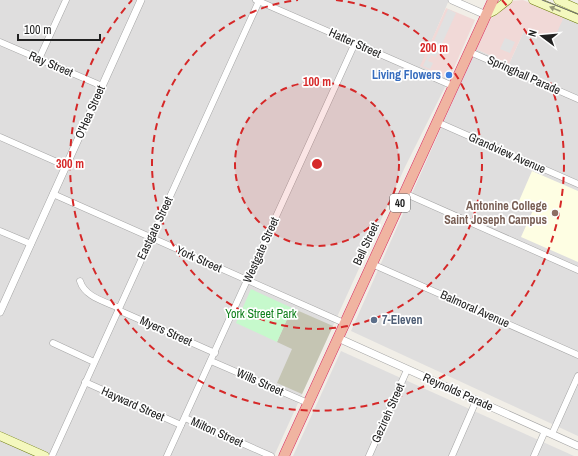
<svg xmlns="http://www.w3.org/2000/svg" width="578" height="456" viewBox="0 0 578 456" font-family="'Archivo Narrow',sans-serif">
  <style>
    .residential { fill: #dfdede }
    .commercial { fill: #f1d9d7 }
    .education { fill: #fefee3 }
    .construction { fill: #c5c5b3 }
    .park { fill: #c6f9cc }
    .parking { fill: #e1e1e1 }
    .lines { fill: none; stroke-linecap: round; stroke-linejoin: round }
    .minor-casing { stroke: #a5a5a5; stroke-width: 7 }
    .tertiary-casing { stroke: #a5a5a5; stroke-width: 8 }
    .secondary-casing { stroke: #697807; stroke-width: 9 }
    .trunk-casing { stroke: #d82b62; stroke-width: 11 }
    .minor { stroke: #fff; stroke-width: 6 }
    .tertiary { stroke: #fff; stroke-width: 7 }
    .secondary { stroke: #f4f8be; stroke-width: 8 }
    .trunk { stroke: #f0b4a1; stroke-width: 10 }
    .tram { stroke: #6f6f6f; stroke-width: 1 }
    .oneway { fill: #959777 }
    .ring { fill: none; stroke: #d62828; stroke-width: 2; stroke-dasharray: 7 5 }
    .shop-dot { fill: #3f7fe0; stroke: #fff; stroke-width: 1.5 }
    .education-dot { fill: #8d6e63; stroke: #fff; stroke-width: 1.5 }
    .service-dot { fill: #5c6f8a; stroke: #fff; stroke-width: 1.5 }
    .labels { text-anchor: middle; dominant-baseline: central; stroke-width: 3.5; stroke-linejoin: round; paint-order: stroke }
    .shield { fill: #fff; stroke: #646464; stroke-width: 1 }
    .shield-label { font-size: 11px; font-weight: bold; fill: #212121 }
    .street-label { font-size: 12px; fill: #212121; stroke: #fff }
    .shop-label { font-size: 12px; font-weight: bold; fill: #366cbe; stroke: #fff; text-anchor: end }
    .education-label { font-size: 12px; font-weight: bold; fill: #785e54; stroke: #fff; text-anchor: end }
    .park-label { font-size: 12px; fill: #0e7f1a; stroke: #fff }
    .service-label { font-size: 12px; font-weight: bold; fill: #4e5e75; stroke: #fff; text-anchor: start }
    .centre { fill: #d62828; stroke: #fff; stroke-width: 2 }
    .ring-label { font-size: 12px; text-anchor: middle; font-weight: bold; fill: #d62828; stroke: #fff; stroke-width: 3.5; stroke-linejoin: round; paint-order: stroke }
  </style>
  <rect width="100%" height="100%" fill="#f1eee7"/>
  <!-- residential -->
  <g class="residential">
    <polygon points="0,0 449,0 421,66 449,79 405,167 274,456 0,456"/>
    <polygon points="564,17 578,23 578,436 351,331 476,49 509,64 524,31"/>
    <polygon points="341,351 574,456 293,456"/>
  </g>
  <!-- commercial -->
  <g class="commercial">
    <polygon points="523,0 564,17 552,43 524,31 509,64 476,49 490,20 510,1"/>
    <polygon points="446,8 475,20 449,79 420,66"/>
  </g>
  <!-- education -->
  <polygon class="education" points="532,171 578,191 578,262 521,237 534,208 519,201"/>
  <!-- construction -->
  <polygon class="construction" points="292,308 333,326 302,394 277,383 292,349 277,342"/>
  <!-- park -->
  <polygon class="park" points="251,289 292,308 277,342 236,323"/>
  <!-- parking -->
  <g class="parking">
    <polygon points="448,9 456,13 436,57 431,55 428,61 433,63 430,69 423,66"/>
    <polygon points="505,38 515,42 510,53 500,49"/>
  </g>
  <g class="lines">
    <!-- minor casing -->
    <g class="minor-casing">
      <g id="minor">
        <polyline points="256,0 453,86"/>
        <polyline points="0,42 102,86"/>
        <polyline points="470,52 578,99"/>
        <polyline points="39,59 66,0"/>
        <polyline points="437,122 578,184"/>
        <polyline points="0,137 66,166"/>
        <polyline points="404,193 578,270"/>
        <polyline points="53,194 344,323"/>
        <polyline points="0,231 31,244"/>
        <polyline points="372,264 578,355"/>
        <path d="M 80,281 C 85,297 104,301 119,308"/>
        <polyline points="118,310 215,353"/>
        <polyline points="53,343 94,362"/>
        <polyline points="211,361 308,403"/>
        <polyline points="85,382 181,425"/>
        <polyline points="185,418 271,456"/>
        <polyline points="552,434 578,376"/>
        <polyline points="52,456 259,1"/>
        <polyline points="167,456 355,43"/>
        <polyline points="369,456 407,370"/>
        <polyline points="452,456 476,401"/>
        <polyline points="534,456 545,431"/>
      </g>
    </g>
    <!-- tertiary casing -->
    <g class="tertiary-casing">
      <g id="tertiary">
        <polyline points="452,0 486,15"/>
        <polyline points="0,312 141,0"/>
        <polyline points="338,338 578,446"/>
      </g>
    </g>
    <!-- secondary casing -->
    <g class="secondary-casing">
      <g id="secondary">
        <polyline points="533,0 578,19"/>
        <polyline points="558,0 578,9"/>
        <polyline points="486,15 494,11 508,0"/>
        <polyline points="0,436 45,456"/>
      </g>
    </g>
    <!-- trunk casing -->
    <g class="trunk-casing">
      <polyline id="trunk" points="284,456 493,0"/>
    </g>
    <!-- minor -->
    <use href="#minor" class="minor"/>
    <!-- tertiary -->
    <use href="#tertiary" class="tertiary"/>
    <!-- secondary -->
    <use href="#secondary" class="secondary"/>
    <!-- trunk -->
    <use href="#trunk" class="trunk"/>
    <!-- tram -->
    <polyline class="tram" points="542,0 578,14"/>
  </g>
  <!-- one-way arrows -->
  <defs><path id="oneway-solid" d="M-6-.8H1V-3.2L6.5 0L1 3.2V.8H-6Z"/></defs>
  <use class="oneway" href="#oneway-solid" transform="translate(555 9) rotate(-158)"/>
  <!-- distance rings -->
  <circle cx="317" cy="164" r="82" fill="#d62828" fill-opacity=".12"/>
  <g class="ring">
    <circle cx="317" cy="164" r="82"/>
    <path d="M336 0A165 165 0 1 1 298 0"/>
    <path d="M502 0A247 247 0 1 1 132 0"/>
  </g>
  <!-- markers -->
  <circle class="shop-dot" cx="449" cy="75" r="4"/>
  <circle class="education-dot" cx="555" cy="213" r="4"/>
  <circle class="service-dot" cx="374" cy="320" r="4"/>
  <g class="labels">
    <!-- shield labels -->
    <rect class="shield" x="390" y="194" width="20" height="18" rx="3"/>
    <g class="shield-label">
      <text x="400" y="203">40</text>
    </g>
    <!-- street labels -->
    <g class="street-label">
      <text transform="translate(355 43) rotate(24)">Hatter Street</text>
      <text transform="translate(51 64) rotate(23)">Ray Street</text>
      <text transform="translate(524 75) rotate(24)">Springhall Parade</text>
      <text transform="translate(90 112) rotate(-66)">O'Hea Street</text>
      <text transform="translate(507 153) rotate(24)">Grandview Avenue</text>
      <text transform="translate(155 228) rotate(-65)">Eastgate Street</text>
      <text transform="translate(366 244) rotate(-65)">Bell Street</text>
      <text transform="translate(261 250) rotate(-66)">Westgate Street</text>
      <text transform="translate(199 259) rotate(24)">York Street</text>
      <text transform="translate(475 309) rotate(24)">Balmoral Avenue</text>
      <text transform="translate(166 331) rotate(24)">Myers Street</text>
      <text transform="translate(260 382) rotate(24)">Wills Street</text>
      <text transform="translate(458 392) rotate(24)">Reynolds Parade</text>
      <text transform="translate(133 404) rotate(24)">Hayward Street</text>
      <text transform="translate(388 413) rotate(-66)">Gezireh Street</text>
      <text transform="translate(217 432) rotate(24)">Milton Street</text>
    </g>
    <!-- shop labels -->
    <g class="shop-label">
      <text x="441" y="75">Living Flowers</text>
    </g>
    <!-- education labels -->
    <g class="education-label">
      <text x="547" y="206">Antonine College<tspan x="547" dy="14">Saint Joseph Campus</tspan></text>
    </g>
    <!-- park labels -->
    <g class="park-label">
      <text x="261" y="314">York Street Park</text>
    </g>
    <!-- service labels -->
    <g class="service-label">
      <text x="382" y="320">7-Eleven</text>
    </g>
  </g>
  <circle cx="317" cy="164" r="6" class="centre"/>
  <g class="ring-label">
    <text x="434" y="52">200 m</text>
    <text x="317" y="86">100 m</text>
    <text x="70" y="168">300 m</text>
  </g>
  <!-- north arrow -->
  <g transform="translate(542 36) rotate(286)" stroke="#ffffff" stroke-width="3" paint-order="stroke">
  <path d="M0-3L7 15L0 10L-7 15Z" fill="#212121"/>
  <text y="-6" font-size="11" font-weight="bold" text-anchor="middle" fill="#212121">N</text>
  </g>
  <!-- scale -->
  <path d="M18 34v6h82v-6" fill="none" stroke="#212121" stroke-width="2"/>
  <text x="24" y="34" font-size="12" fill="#212121" stroke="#ffffff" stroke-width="3" paint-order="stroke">100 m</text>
</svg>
